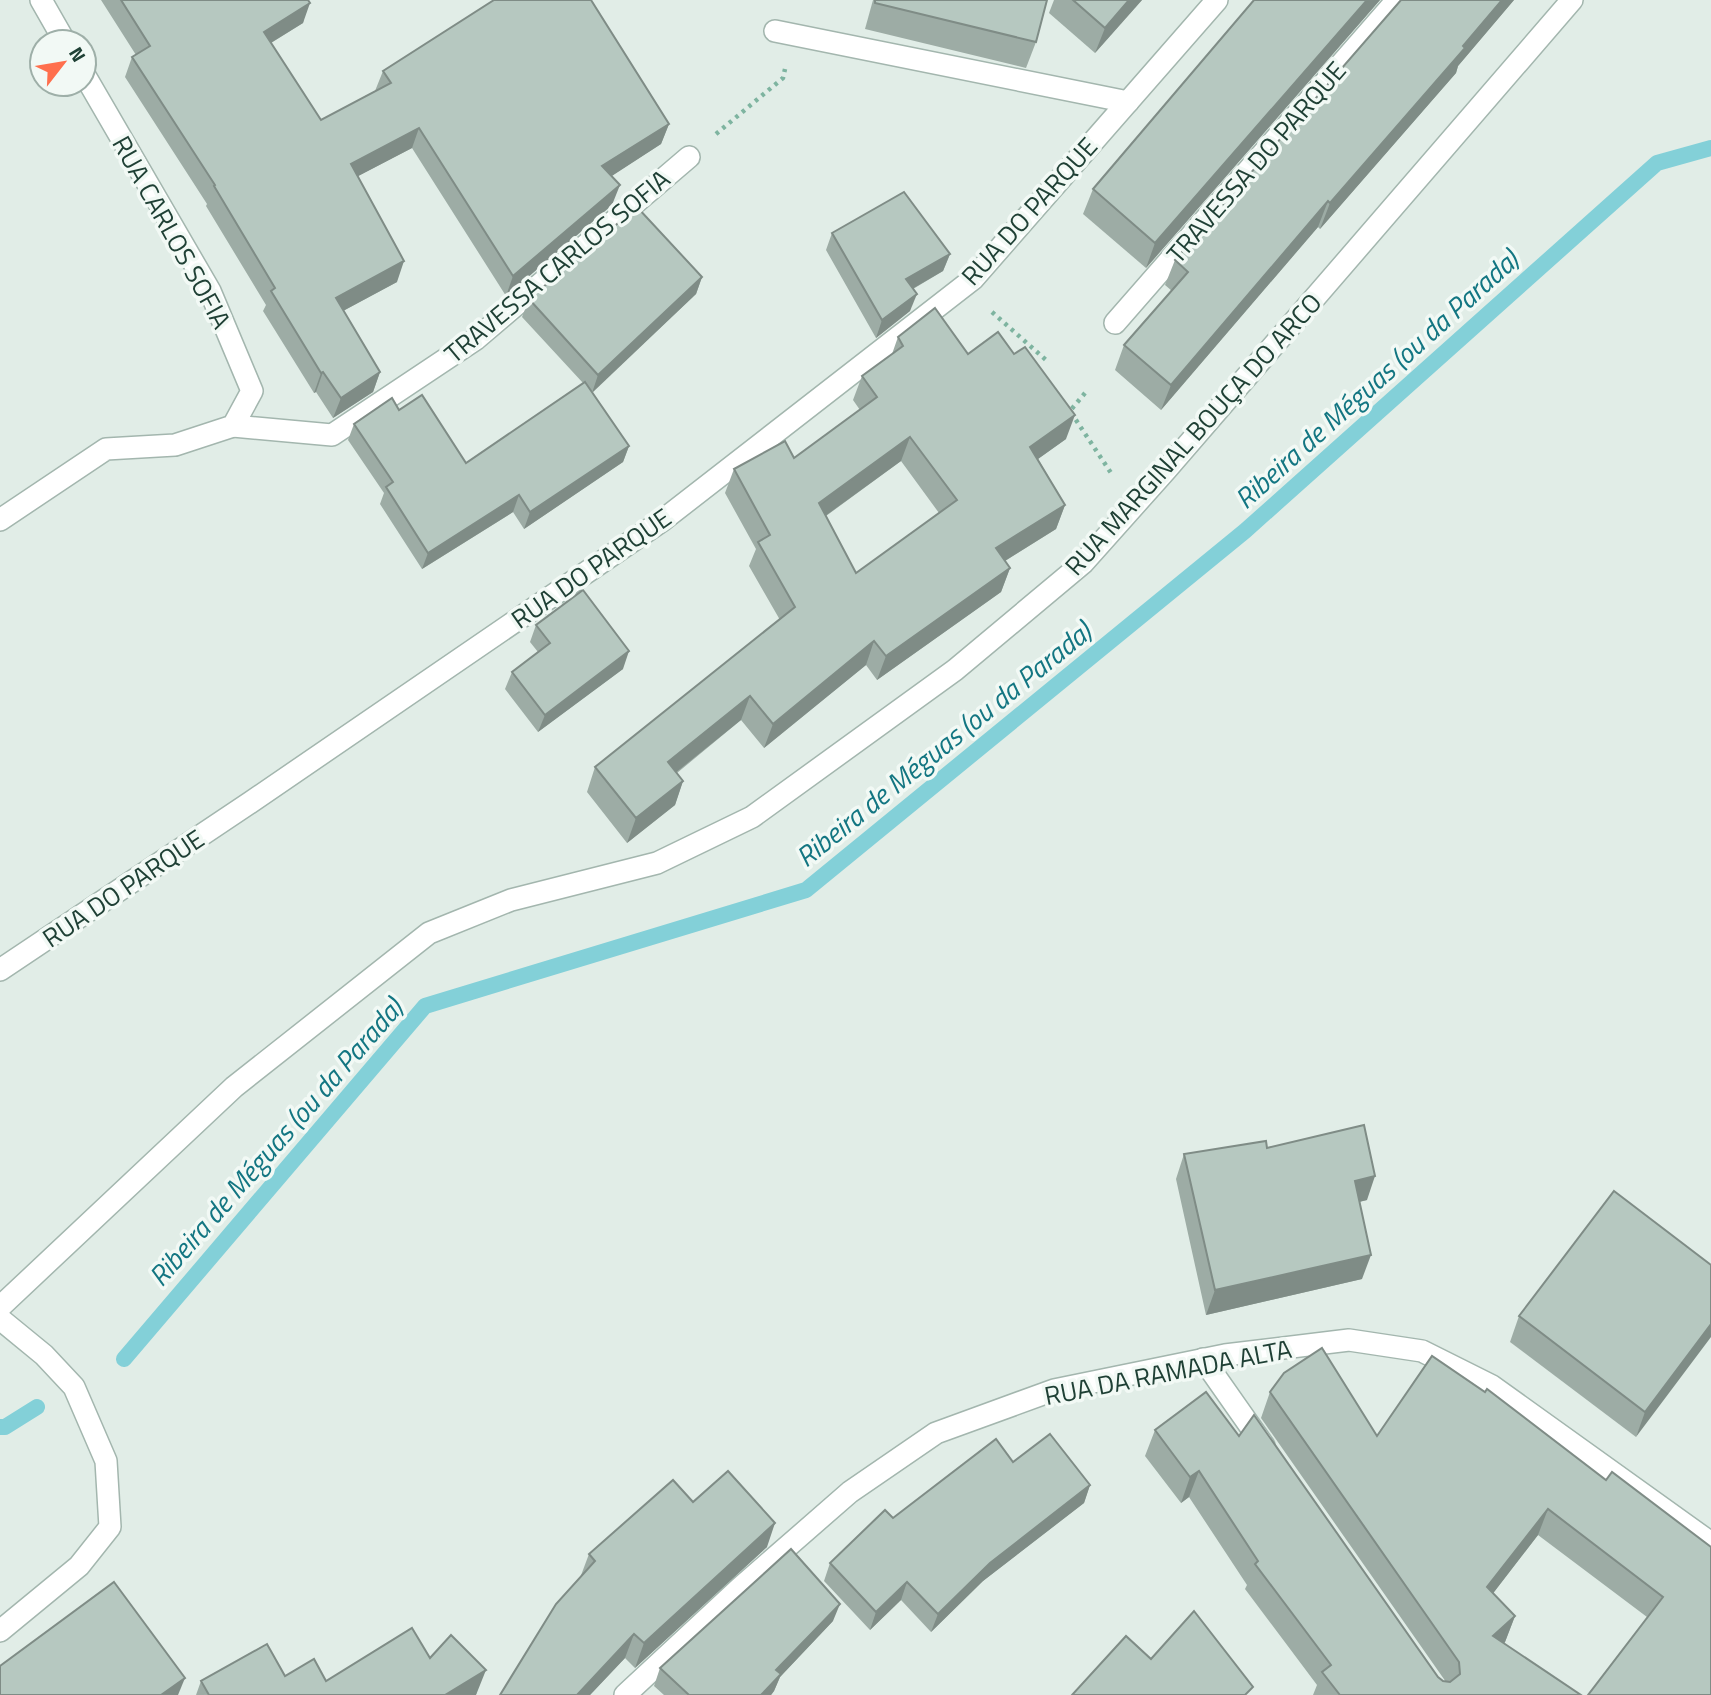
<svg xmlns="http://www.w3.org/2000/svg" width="1711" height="1695" viewBox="0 0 1711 1695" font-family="'Titillium Web',sans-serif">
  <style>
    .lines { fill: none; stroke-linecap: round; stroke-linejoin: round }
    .stream { stroke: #83d0d8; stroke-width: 16 }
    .service-casing { stroke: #a3b6ae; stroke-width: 24 }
    .minor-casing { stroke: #a3b6ae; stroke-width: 24 }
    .path { stroke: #7eb4a0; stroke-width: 4.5; stroke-dasharray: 3.5 5; stroke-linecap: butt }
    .service { stroke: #fff; stroke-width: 21 }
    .minor { stroke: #fff; stroke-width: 21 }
    .wall { fill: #9daca5; fill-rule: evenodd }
    .shaded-wall { fill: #7f8c86 }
    .building { fill: #b6c8c0; stroke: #7f8c86; stroke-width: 2; fill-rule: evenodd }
    .labels { text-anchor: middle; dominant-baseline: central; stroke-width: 7; stroke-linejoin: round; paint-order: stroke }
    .street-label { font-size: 26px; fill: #1f4035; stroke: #f2f9f5 }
    .water-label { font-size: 28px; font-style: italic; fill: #137682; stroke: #f2f9f5 }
  </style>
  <rect width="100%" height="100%" fill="#e1ede7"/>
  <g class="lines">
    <!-- stream -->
    <g class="stream">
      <polyline points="124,1359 425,1006 806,890 1245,531 1657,163 1711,148"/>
      <polyline points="0,1427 5,1427 37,1407"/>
    </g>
    <!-- service casing -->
    <g class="service-casing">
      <polyline id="service" points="233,426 332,435 476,339 689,157"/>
    </g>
    <!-- minor casing -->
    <g class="minor-casing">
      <g id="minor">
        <polyline points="41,0 65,42"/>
        <polyline points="775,31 1128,102"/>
        <polyline points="1115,323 1397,0"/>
        <polyline points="0,520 106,449 175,445 233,426 252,391 210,291 84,74"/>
        <polyline points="0,970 251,802 663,520 973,279 1217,0"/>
        <polyline points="0,1307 234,1087 429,933 511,900 657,863 752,817 955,670 1083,563 1166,470 1572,0"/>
        <polyline points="0,1319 44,1355 74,1387 106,1461 110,1527 79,1566 0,1631"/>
        <polyline points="1203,1359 1264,1446"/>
        <polyline points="625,1695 740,1588 850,1492 936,1433 1054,1390 1225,1355 1349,1340 1422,1351 1492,1386 1711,1543"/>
      </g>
    </g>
    <!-- path -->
    <g class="path">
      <polyline points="716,134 783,78 785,69"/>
      <polyline points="992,312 1046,360"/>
      <polyline points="1085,393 1070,411 1113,476"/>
    </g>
    <!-- service -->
    <use href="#service" class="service"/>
    <!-- minor -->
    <use href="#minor" class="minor"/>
  </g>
  <!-- wall -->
  <g class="wall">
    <polygon points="101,0 308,0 303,23 271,43 321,120 375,91 383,71 669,124 661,144 611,176 612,205 506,296 412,148 358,176 397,282 343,311 380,372 373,392 333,418 316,392 314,393 263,311 266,305 206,206 207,204 125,77 132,57 136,55"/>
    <polygon points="873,0 1047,0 1036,42 1026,68 865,29"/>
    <polygon points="1054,0 1142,0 1095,53 1049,13"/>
    <polygon points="1254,0 1380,0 1146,268 1083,214 1093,189"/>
    <polygon points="1401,0 1514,0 1458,66 1456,73 1320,229 1318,227 1161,410 1115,370 1124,345 1172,291 1165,285 1175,260"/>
    <polygon points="832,233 950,254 943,271 913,289 910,311 876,338 826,250"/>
    <polygon points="702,277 696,294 592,392 629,446 623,462 524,529 513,512 422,569 380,504 384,493 348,440 354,424 466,463 583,383 522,317 529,299"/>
    <path d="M 898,337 L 968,354 L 1066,439 L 1038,459 L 1065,505 L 1056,529 L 1005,561 L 1010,568 L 1001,592 L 877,680 L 866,665 L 764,748 L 741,720 L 677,773 L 683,781 L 675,805 L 627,843 L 587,792 L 595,767 L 780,620 L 749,566 L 756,549 L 725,493 L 734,469 L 794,458 L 860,410 L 853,400 L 862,376 L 892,354 ZM 901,461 L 939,513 L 856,573 L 826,516 Z"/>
    <polygon points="536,625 623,669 538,732 505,689 512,672 538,652 530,642"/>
    <polygon points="1184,1154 1367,1200 1359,1202 1362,1279 1206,1315 1176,1179"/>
    <polygon points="1711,1265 1636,1437 1510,1342 1519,1316"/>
    <polygon points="1270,1392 1377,1436 1606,1480 1711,1547 1647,1617 1538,1535 1493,1593 1515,1616 1505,1642 1504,1644 1581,1695 1313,1695 1317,1685 1245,1589 1247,1585 1189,1497 1181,1503 1145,1456 1155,1430 1239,1436 1438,1677 1443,1681 1446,1682 1261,1418"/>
    <polygon points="1090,1485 1084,1503 983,1581 931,1632 901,1600 870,1630 824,1581 830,1563 893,1518"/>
    <polygon points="693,1502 767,1547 635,1668 625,1658 590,1695 500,1695 580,1578 589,1554"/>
    <polygon points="833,1621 780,1677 774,1691 771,1695 664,1695 654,1686 660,1668"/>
    <polygon points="430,1658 477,1694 196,1695 201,1681 285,1676 326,1681"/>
  </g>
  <!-- shaded-wall -->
  <g class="shaded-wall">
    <polygon points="1129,0 1142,0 1095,53 1105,28"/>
    <polygon points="1367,0 1380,0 1146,268 1155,243"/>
    <polygon points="1502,0 1514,0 1458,66 1456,73 1320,229 1330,203"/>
    <polygon points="310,3 303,23 256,52 264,32"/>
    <polygon points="669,124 661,144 595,187 602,166"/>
    <polygon points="419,128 412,148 343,184 351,164"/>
    <polygon points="620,185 612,205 506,296 513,276"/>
    <polygon points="1328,201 1318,227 1161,410 1171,385"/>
    <polygon points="950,254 943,271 900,296 906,279"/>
    <polygon points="404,261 397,282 328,319 336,298"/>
    <polygon points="702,277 696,294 592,393 598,375"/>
    <polygon points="917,294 910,311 876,338 882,320"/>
    <polygon points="323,372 316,392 314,393 321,373"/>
    <polygon points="380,372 373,392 333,418 341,398"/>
    <polygon points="1075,415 1066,439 1021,471 1030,447"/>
    <polygon points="910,437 901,461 810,527 819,503"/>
    <polygon points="629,446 623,462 524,529 530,512"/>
    <polygon points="519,495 513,512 422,569 428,553"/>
    <polygon points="1065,505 1056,529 987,572 996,548"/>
    <polygon points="1010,568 1001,592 877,680 886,656"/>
    <polygon points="874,641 866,665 764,748 773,724"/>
    <polygon points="629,651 623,669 538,732 545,715"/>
    <polygon points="750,696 741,720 659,786 668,762"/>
    <polygon points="683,781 675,805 627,843 636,818"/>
    <polygon points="1375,1176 1367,1200 1346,1205 1355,1181"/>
    <polygon points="1371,1255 1362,1279 1206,1315 1215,1290"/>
    <polygon points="1711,1324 1711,1337 1636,1437 1645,1412"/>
    <polygon points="1199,1471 1189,1497 1181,1503 1190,1477"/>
    <polygon points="1090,1485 1084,1503 983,1581 931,1632 938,1614 990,1563"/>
    <polygon points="1548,1509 1538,1535 1478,1613 1487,1587"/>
    <polygon points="775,1523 767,1547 635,1668 644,1643"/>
    <polygon points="907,1582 901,1600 870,1630 876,1612"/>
    <polygon points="840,1604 833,1621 780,1677 774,1691 771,1695 761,1695 776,1670"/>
    <polygon points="1515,1616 1505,1642 1484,1662 1493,1636"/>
    <polygon points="634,1634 625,1658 590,1695 577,1695"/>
    <polygon points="486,1670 476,1695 445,1695"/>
    <polygon points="185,1678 178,1695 161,1695"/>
  </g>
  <!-- building -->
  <g class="building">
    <polygon points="121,0 308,0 310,3 264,32 321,120 391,83 383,71 494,0 591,0 669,124 602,166 620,185 513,276 419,128 351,164 404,261 336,298 380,372 341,398 323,372 321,373 271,291 275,288 214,186 215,185 132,57 150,46"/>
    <polygon points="875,0 1047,0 1036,42 875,3"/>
    <polygon points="1073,0 1129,0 1105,28"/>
    <polygon points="1254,0 1367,0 1155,243 1093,189"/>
    <polygon points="1401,0 1502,0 1463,46 1465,48 1330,203 1328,201 1171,385 1124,345 1188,272 1175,260"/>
    <polygon points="904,192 950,254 906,279 917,294 882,320 832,233"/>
    <polygon points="637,207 702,277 598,375 529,299"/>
    <path d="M 935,308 L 968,354 L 998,332 L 1014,354 L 1025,347 L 1075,415 L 1030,447 L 1065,505 L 996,548 L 1010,568 L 886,656 L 874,641 L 773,724 L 750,696 L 668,762 L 683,781 L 636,818 L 595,767 L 795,607 L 758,542 L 770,535 L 734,469 L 785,441 L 794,458 L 877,397 L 862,376 L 903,346 L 898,337 ZM 910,437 L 957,500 L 856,573 L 819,503 Z"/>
    <polygon points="585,382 629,446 530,512 519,495 428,553 386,487 393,482 354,424 392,398 399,410 422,395 466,463"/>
    <polygon points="583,590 629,651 545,715 512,672 550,643 536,625"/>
    <polygon points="1364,1125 1375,1176 1355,1181 1371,1255 1215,1290 1184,1154 1266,1141 1267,1148"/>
    <polygon points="1614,1191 1711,1265 1711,1324 1645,1412 1519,1316"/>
    <polygon points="1322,1348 1377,1436 1432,1356 1485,1392 1487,1389 1606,1480 1612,1472 1711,1547 1711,1695 1588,1695 1663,1597 1548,1509 1487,1587 1515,1616 1493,1636 1581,1695 1340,1695 1322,1672 1331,1665 1255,1564 1258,1561 1199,1471 1190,1477 1155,1430 1206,1392 1239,1436 1254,1415 1438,1677 1443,1681 1450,1682 1460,1674 1459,1662 1270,1392 1284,1373"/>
    <polygon points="1050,1434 1090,1485 990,1563 938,1614 907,1582 876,1612 830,1563 885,1510 893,1518 996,1439 1013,1462"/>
    <polygon points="728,1471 775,1523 644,1643 634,1634 577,1695 500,1695 556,1604 595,1561 589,1554 673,1480 693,1502"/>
    <polygon points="791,1549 840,1604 776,1670 781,1674 761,1695 689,1695 660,1668"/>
    <polygon points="114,1582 185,1678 161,1695 0,1695 0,1666"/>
    <polygon points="1194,1611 1253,1687 1245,1695 1072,1695 1126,1636 1151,1659"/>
    <polygon points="412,1628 430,1658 451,1635 486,1670 445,1695 209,1695 201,1681 267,1644 285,1676 314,1659 326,1681"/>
  </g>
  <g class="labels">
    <!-- street labels -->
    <g class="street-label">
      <text transform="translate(1256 162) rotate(-49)">TRAVESSA DO PARQUE</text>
      <text transform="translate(1029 211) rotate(-48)">RUA DO PARQUE</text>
      <text transform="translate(172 232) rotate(61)">RUA CARLOS SOFIA</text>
      <text transform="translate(557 266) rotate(-40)">TRAVESSA CARLOS SOFIA</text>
      <text transform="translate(1193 434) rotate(-48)">RUA MARGINAL BOUÇA DO ARCO</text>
      <text transform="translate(591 568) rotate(-35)">RUA DO PARQUE</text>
      <text transform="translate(123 888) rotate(-34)">RUA DO PARQUE</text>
      <text transform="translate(1168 1372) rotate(-11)">RUA DA RAMADA ALTA</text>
    </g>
    <!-- water labels -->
    <g class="water-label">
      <text transform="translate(1376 379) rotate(-42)">Ribeira de Méguas (ou da Parada)</text>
      <text transform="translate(943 744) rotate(-39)">Ribeira de Méguas (ou da Parada)</text>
      <text transform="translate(275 1142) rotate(-49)">Ribeira de Méguas (ou da Parada)</text>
    </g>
  </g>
  <!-- north arrow -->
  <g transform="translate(63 63) rotate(59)"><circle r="33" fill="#f2f9f5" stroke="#9eafa8" stroke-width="2"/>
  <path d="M0-5L12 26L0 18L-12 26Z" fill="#ff6f4d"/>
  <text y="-10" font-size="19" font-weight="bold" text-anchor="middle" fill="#1f4035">N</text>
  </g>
</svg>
